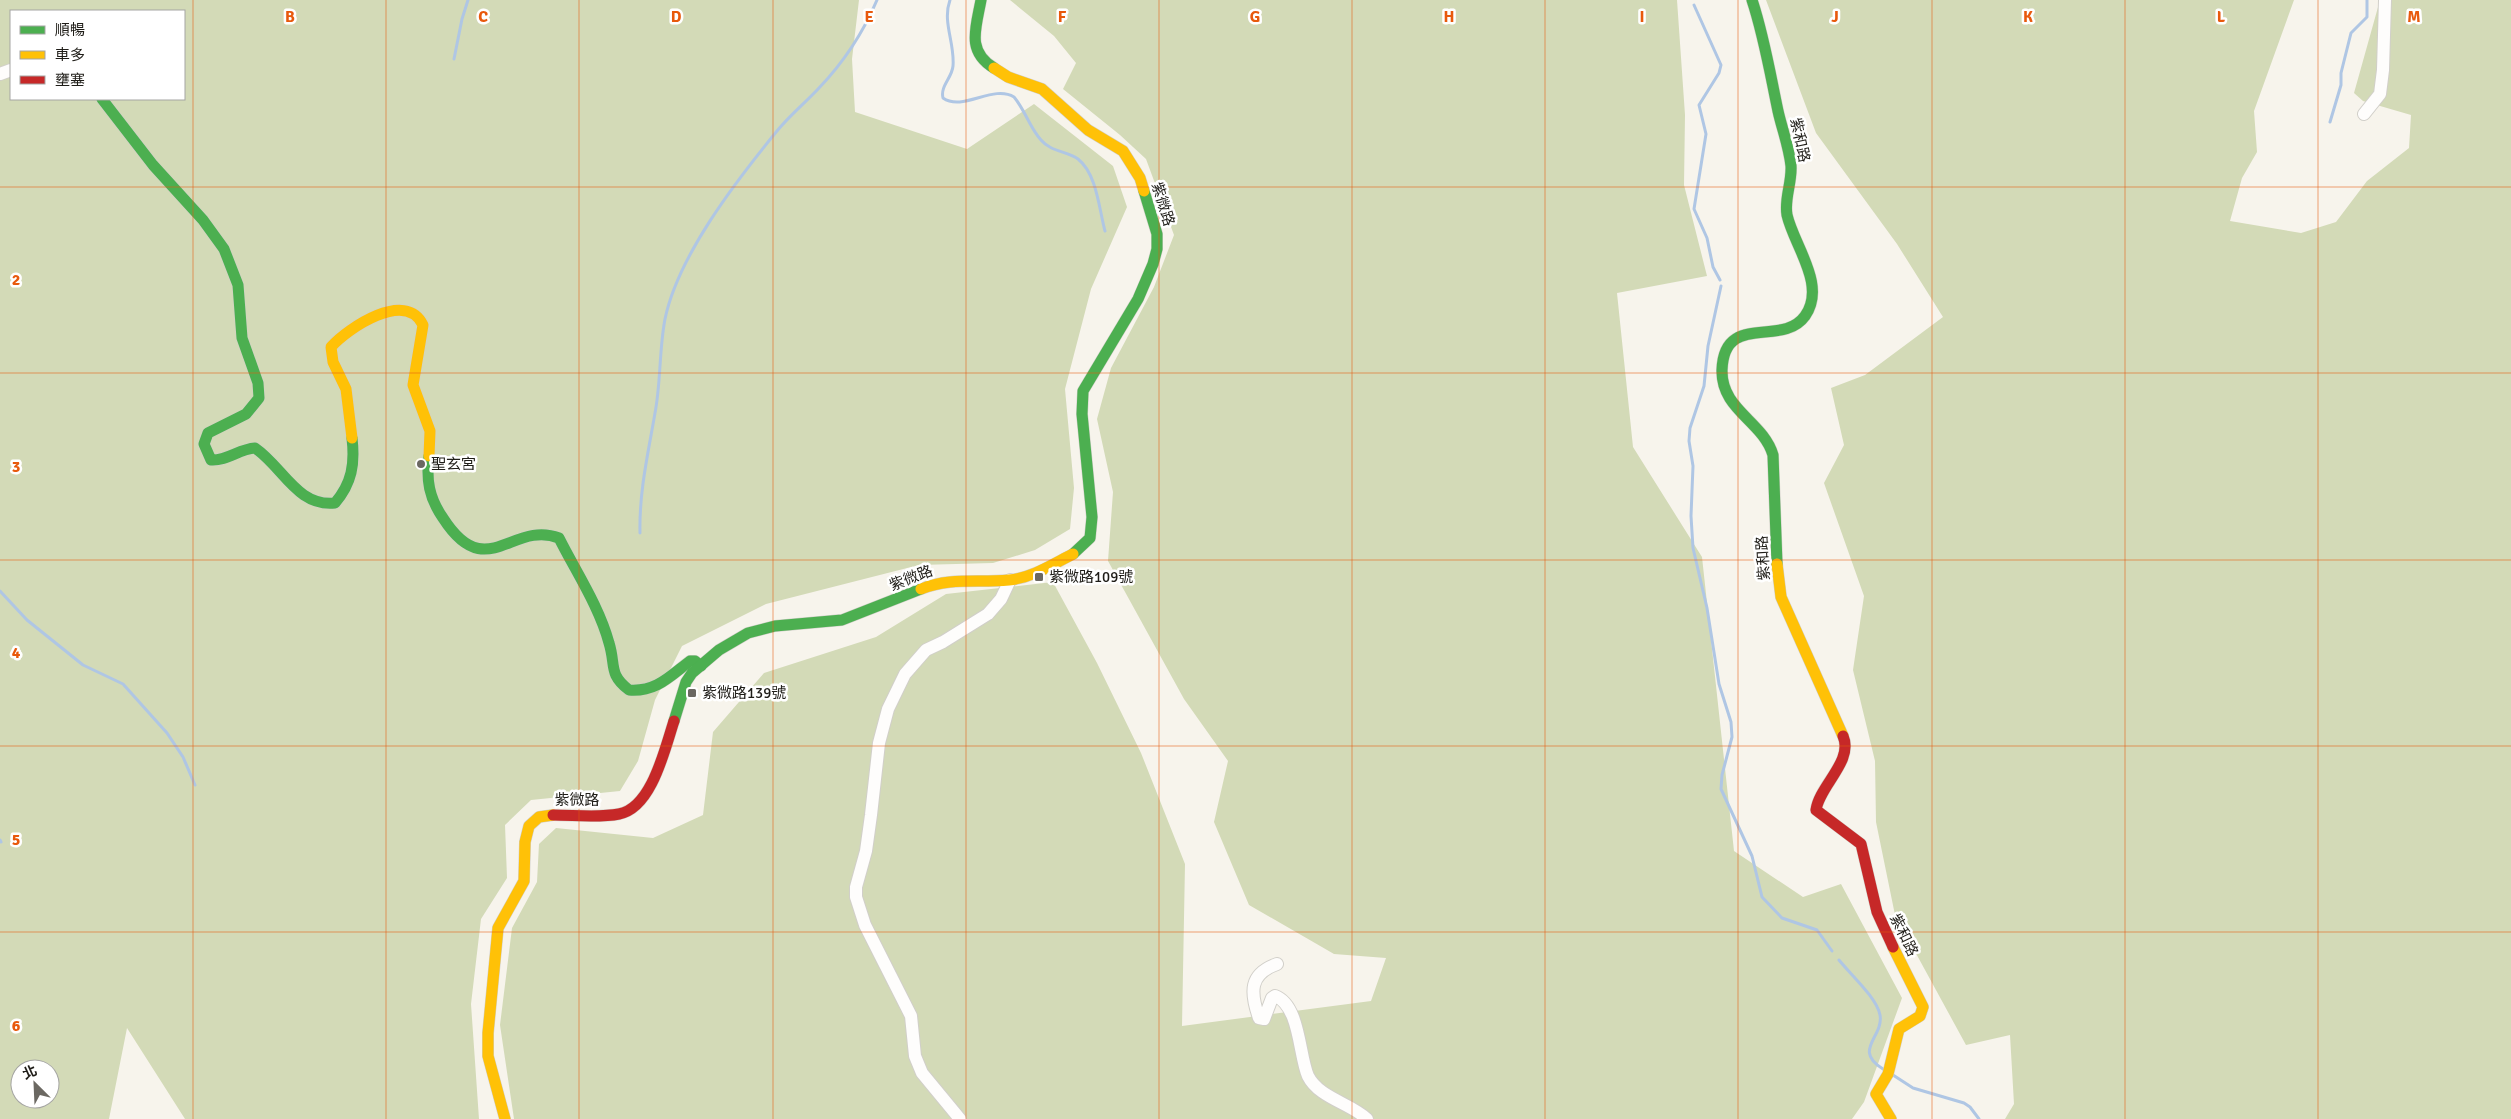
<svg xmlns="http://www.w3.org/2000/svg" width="2511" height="1119" viewBox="0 0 2511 1119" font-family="Signika,'Noto Sans TC',sans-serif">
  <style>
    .forest { fill: #d3dab7; fill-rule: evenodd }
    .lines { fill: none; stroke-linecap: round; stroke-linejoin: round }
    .stream { stroke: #afc6e4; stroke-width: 3 }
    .street-casing { stroke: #d1cfc9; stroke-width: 14 }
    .fast-casing { stroke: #d1cfc9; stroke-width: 12 }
    .slow-casing { stroke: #d1cfc9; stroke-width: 12 }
    .jam-casing { stroke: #d1cfc9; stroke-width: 12 }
    .street { stroke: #fefdfc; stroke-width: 12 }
    .fast { stroke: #4caf50; stroke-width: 11 }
    .slow { stroke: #ffc107; stroke-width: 11 }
    .jam { stroke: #c62828; stroke-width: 11 }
    .grid { fill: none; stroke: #e8590c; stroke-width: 1; stroke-opacity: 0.55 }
    .poi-dot { fill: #6b6862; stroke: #fff; stroke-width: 2 }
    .labels { text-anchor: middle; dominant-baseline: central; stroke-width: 5; stroke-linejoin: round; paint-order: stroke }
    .street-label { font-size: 15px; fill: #1f1d18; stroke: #fff }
    .poi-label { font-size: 15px; fill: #1f1d18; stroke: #fff; text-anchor: start }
    .grid-label { font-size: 16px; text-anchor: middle; font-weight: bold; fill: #e8590c; stroke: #fff; stroke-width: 5; stroke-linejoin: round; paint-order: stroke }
  </style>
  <rect width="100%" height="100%" fill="#f7f4ec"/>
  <!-- forest -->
  <g class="forest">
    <path d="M 0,0 L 859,0 L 852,59 L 855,112 L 967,149 L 1034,104 L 1113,166 L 1127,207 L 1091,289 L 1065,389 L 1074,488 L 1070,529 L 1035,550 L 993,563 L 919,565 L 766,604 L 682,646 L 655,700 L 638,761 L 620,791 L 531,800 L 505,825 L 507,878 L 481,919 L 471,1004 L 479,1119 L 185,1119 L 127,1028 L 109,1119 L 0,1119 ZM 11,11 L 184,11 L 184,99 L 11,99 ZM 20,1069 L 50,1069 L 50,1099 L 20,1099 Z"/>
    <polygon points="1010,0 1677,0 1685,115 1684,185 1707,276 1617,293 1633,447 1702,557 1734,851 1803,897 1841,884 1902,998 1864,1102 1852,1119 514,1119 500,1025 512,928 537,882 539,844 556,828 653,838 703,815 713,732 764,673 876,637 946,594 1053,582 1097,663 1141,753 1185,864 1182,1026 1371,1001 1386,958 1334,954 1249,905 1214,822 1228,761 1184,699 1108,561 1113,492 1097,419 1111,368 1154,287 1174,235 1146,159 1120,135 1063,89 1076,63 1054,36"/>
    <polygon points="1766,0 2294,0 2254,111 2257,152 2242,178 2230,221 2301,233 2336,222 2367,181 2409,148 2411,115 2363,101 2354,93 2380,0 2511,0 2511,1119 2005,1119 2014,1104 2010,1035 1966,1045 1895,915 1876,822 1875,761 1853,670 1864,596 1824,483 1844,445 1831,388 1865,375 1943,317 1897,244 1816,133"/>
  </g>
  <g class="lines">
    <!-- stream -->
    <g class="stream">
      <path d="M 950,0 C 942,22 955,43 953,66 C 952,78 940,86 943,98 C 963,112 993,84 1014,97 C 1025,110 1030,128 1041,140 C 1051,152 1067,151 1078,159 C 1097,174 1099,209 1105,231"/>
      <polyline points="1694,5 1721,65 1719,73 1699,105 1706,134 1694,209 1707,238 1713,267 1720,280"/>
      <polyline points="454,59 462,19 468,0"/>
      <polyline points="2330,122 2341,85 2341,73 2351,33 2367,17 2367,0"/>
      <polyline points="1721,286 1708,346 1704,386 1690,428 1689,441 1693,466 1691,516 1693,548 1707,608 1719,684 1731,722 1732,737 1722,775 1721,789 1752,856 1762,897 1782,918 1817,930 1832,951"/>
      <path d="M 640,533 C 639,492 648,454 655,413 C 661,382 659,350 665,319 C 678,256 736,181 777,131 C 789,116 805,103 819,88 C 844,62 863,33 877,0"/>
      <polyline points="0,591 27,620 83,665 123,684 167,733 183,757 195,785"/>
      <polyline points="0,840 1,842"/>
      <path d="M 1839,960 C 1850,974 1877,998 1880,1015 C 1884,1037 1852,1050 1883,1069"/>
      <polyline points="1893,1075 1913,1088 1964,1103 1970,1107 1979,1119"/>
    </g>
    <!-- street casing -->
    <g class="street-casing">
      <g id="street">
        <polyline points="0,74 11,70"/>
        <polyline points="2364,114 2380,94 2383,70 2385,0"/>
        <path d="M 1277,964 C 1249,974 1250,992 1259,1018 L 1264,1019 L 1272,998 L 1275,996 C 1300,1005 1299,1056 1308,1076 C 1319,1098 1350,1103 1367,1119"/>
        <polyline points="960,1119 922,1073 915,1056 911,1016 865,925 856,897 856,887 866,851 871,815 879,743 888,709 905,674 926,650 943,642 988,614 1001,599 1010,580"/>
      </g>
    </g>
    <!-- fast casing -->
    <g class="fast-casing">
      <g id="fast">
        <path d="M 981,0 C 976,28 966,51 994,68"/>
        <path d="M 1752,0 C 1764,36 1770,73 1778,111 C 1782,129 1789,147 1791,166 C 1792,183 1784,199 1787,215 C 1794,246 1827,285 1805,316 C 1782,348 1724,311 1722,370 C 1721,410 1763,421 1773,455 L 1777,564"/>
        <path d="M 102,99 L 153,165 L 203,220 L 224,249 L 238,285 L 242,338 L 258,383 L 259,398 L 246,414 L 208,433 L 204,444 L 211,460 C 227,461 239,449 255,448 C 283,467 297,507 335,503 C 352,483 355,464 352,438"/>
        <path d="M 429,456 C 426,480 429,498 443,518 C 486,585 512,520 559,538 C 576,572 599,606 609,643 C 616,665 608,674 629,690 C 656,692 669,677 690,661 L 695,661 L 701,666"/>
        <polyline points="1073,554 1090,538 1092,517 1082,414 1083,391 1138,299 1153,264 1157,249 1157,234 1144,191"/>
        <polyline points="674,721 686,682 692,673 719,650 748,633 775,626 842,620 921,589"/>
      </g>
    </g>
    <!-- slow casing -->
    <g class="slow-casing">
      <g id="slow">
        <polyline points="994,68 1008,77 1042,89 1088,130 1123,151 1140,178 1144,191"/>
        <path d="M 352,438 L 346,389 L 333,362 L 331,347 C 348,328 406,289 423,325 L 413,385 L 430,431 L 429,456"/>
        <polyline points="1777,564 1781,597 1843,736"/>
        <path d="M 921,589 C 951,577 977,583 1009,580 C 1032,578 1053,564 1073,554"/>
        <polyline points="505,1119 488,1056 488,1033 498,928 524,881 525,842 529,826 539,817 553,815"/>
        <polyline points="1891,1119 1876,1094 1888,1074 1899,1029 1920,1016 1923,1007 1893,947"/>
      </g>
    </g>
    <!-- jam casing -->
    <g class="jam-casing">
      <g id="jam">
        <path d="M 1843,736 C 1854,761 1819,786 1816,810 L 1861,844 L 1877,912 L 1893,947"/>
        <path d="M 553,815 C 574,815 599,818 619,814 C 652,808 665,748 674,721"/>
      </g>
    </g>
    <!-- street -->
    <use href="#street" class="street"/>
    <!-- fast -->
    <use href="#fast" class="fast"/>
    <!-- slow -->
    <use href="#slow" class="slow"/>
    <!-- jam -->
    <use href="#jam" class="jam"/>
  </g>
  <!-- grid -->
  <path class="grid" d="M 193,0 L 193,1119M 386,0 L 386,1119M 579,0 L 579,1119M 773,0 L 773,1119M 966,0 L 966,1119M 1159,0 L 1159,1119M 1352,0 L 1352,1119M 1545,0 L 1545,1119M 1738,0 L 1738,1119M 1932,0 L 1932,1119M 2125,0 L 2125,1119M 2318,0 L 2318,1119M 0,187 L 2511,187M 0,373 L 2511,373M 0,560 L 2511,560M 0,746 L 2511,746M 0,932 L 2511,932"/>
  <!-- markers -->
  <g class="poi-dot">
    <circle cx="421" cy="464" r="5"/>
    <rect x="1034" y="572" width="10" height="10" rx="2.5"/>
    <rect x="687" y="688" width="10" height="10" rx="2.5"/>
  </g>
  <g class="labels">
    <!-- street labels -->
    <g class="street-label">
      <text transform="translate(1800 140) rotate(78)">紫和路</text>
      <text transform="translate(1163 204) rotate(73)">紫微路</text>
      <text transform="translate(1763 558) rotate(-93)">紫和路</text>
      <text transform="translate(911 578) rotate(-21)">紫微路</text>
      <text x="577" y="800">紫微路</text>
      <text transform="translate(1904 935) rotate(64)">紫和路</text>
    </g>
    <!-- poi labels -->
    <g class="poi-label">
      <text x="431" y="464">聖玄宮</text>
      <text x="1049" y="577">紫微路109號</text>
      <text x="702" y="693">紫微路139號</text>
    </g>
  </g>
  <g class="grid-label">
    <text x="290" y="22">B</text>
    <text x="483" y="22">C</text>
    <text x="676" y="22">D</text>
    <text x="869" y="22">E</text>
    <text x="1062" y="22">F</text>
    <text x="1255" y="22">G</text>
    <text x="1449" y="22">H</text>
    <text x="1642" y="22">I</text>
    <text x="1835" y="22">J</text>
    <text x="2028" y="22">K</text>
    <text x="2221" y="22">L</text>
    <text x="2414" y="22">M</text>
    <text x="16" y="285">2</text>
    <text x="16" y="472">3</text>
    <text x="16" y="658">4</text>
    <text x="16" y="845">5</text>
    <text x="16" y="1031">6</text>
  </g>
  <!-- legend -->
  <rect x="10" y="10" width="175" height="90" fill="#ffffff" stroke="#a5a5a3"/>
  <rect x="20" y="26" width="25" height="8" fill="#4caf50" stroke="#a5a5a3"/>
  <text x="55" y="35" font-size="15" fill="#1f1d18">順暢</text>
  <rect x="20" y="51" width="25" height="8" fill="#ffc107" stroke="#a5a5a3"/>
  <text x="55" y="60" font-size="15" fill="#1f1d18">車多</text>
  <rect x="20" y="76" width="25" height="8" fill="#c62828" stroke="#a5a5a3"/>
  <text x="55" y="85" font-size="15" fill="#1f1d18">壅塞</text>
  <!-- north arrow -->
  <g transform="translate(35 1084) rotate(336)"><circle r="24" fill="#ffffff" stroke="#a5a5a3"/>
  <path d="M0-4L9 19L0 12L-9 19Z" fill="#6b6862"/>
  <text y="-8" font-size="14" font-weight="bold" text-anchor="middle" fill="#1f1d18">北</text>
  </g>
</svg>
